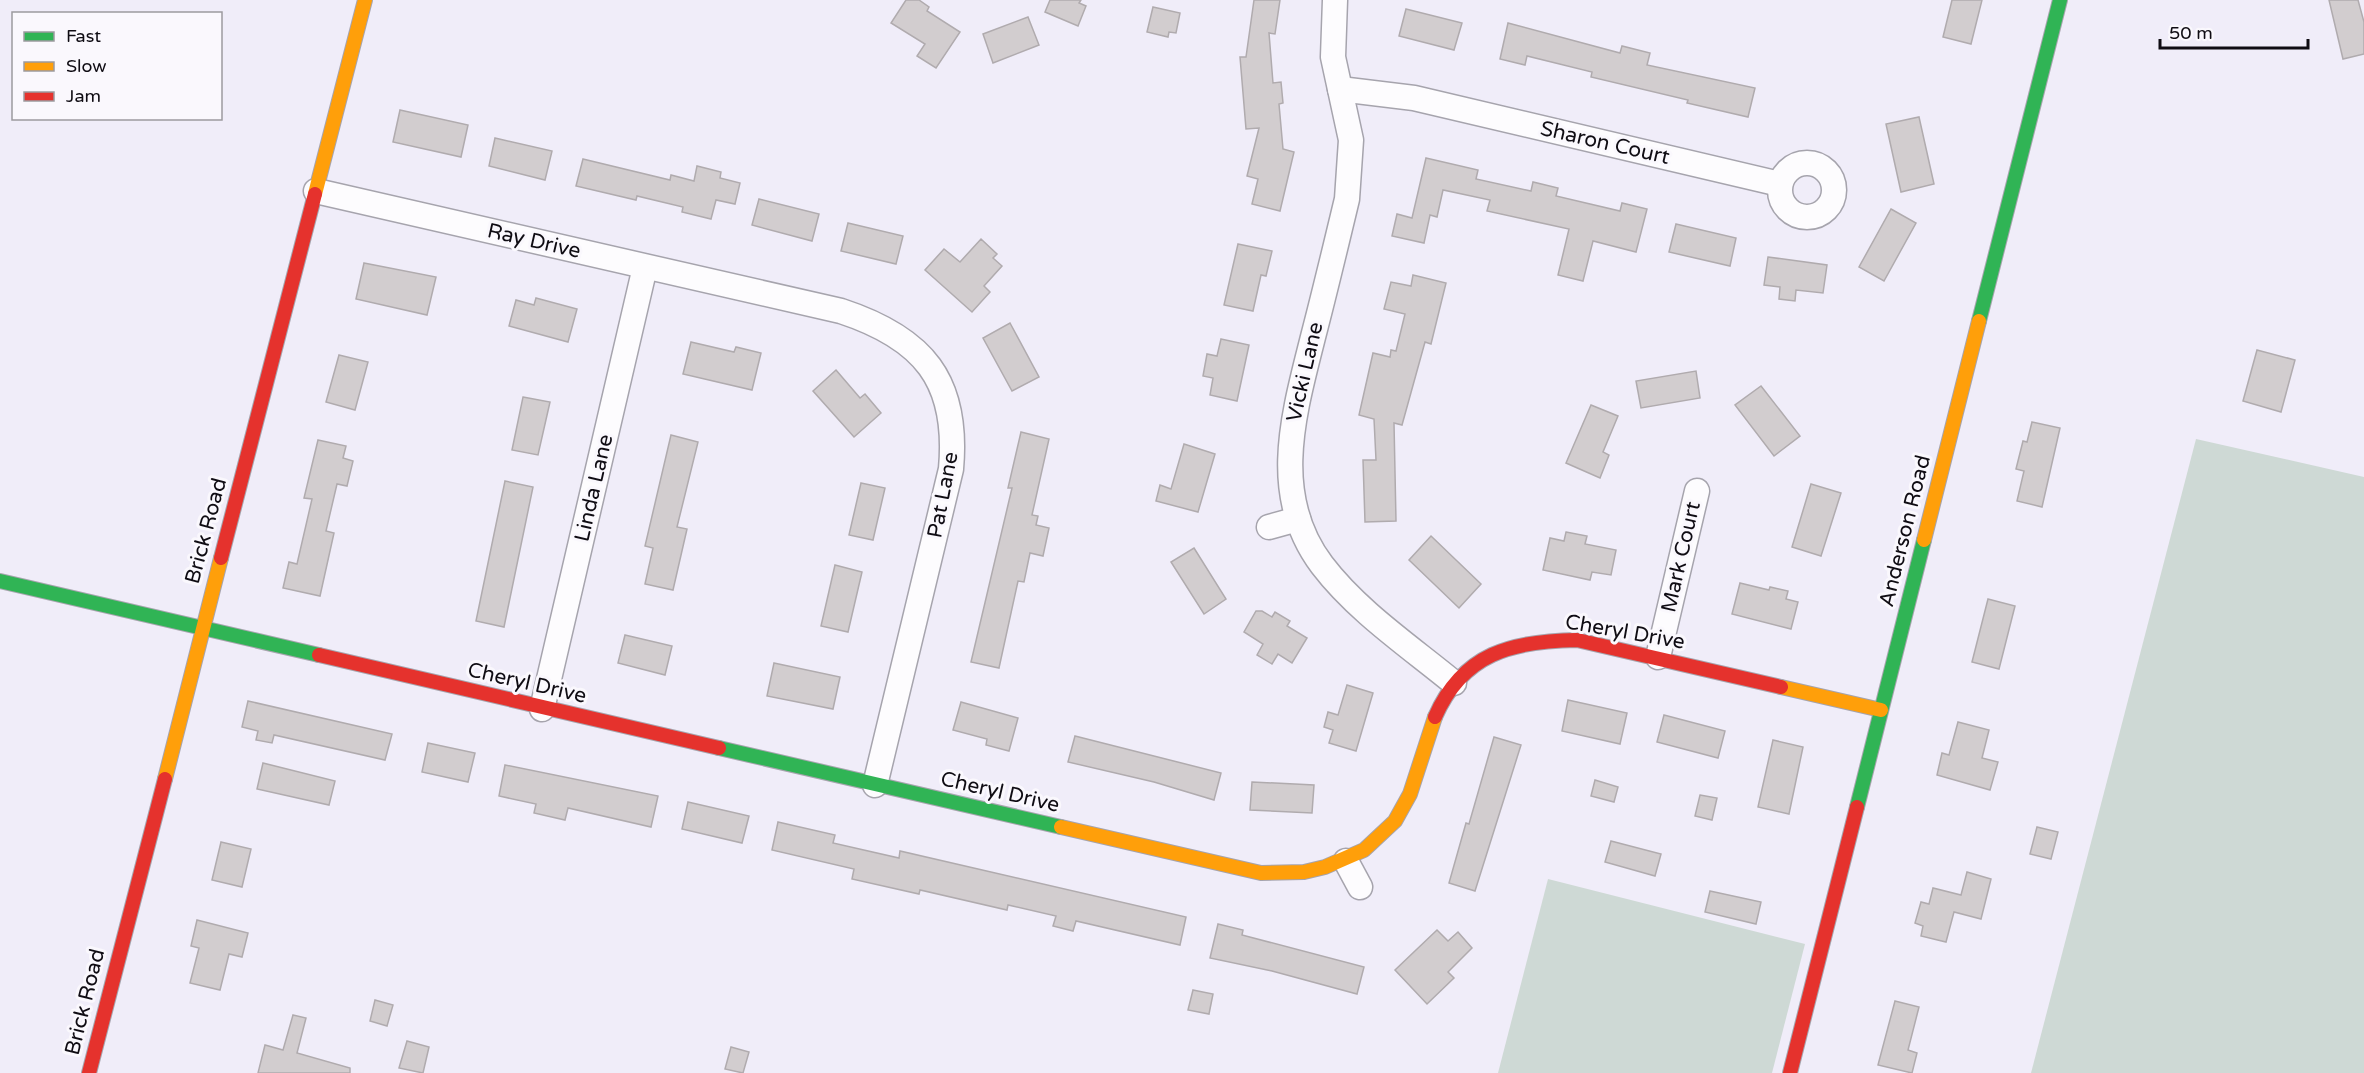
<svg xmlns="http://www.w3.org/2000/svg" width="2364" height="1073" viewBox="0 0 2364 1073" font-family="'Varela Round',sans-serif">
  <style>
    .green { fill: #ced9d5 }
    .building { fill: #d2cdcf; stroke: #b0abae; stroke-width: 1.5 }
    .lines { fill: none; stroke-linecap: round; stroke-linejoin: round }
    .street-casing { stroke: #a6a4ad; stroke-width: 27 }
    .fast-casing { stroke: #a6a4ad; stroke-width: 16 }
    .slow-casing { stroke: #a6a4ad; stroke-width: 16 }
    .jam-casing { stroke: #a6a4ad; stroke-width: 16 }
    .street { stroke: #fdfcfe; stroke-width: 24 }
    .fast { stroke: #30b455; stroke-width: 14 }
    .slow { stroke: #ff9f0a; stroke-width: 14 }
    .jam { stroke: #e5322d; stroke-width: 14 }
    .labels { text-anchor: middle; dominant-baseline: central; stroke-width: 6; stroke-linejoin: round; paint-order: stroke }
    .street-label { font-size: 21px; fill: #0f0c13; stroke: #faf8fd }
  </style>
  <rect width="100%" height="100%" fill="#f0edf9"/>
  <!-- green -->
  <g class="green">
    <polygon points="2196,439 2364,477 2364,1073 2031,1073"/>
    <polygon points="1548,879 1805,944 1772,1073 1498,1073"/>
  </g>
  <!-- building -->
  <g class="building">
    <polygon points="906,0 919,0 929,7 927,11 960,32 936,68 917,56 925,44 891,23"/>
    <polygon points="1050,0 1081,0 1079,3 1086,6 1078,26 1045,12"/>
    <polygon points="1254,0 1280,0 1275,34 1269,33 1273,83 1281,82 1283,103 1279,104 1283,149 1294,152 1280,211 1252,204 1258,179 1247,176 1259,128 1246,129 1240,57 1246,57"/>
    <polygon points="1952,0 1982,0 1971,44 1943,37"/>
    <polygon points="2329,0 2358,0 2364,22 2364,54 2343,59"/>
    <polygon points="1153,7 1180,13 1176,33 1169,32 1168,37 1147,32"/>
    <polygon points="1406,9 1462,23 1454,50 1399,36"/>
    <polygon points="1028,17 1039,45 993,63 983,34"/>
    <polygon points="1508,23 1620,53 1622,46 1650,53 1647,65 1755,88 1748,117 1687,103 1688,100 1591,77 1592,72 1527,56 1525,65 1500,59"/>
    <polygon points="400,110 468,125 461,157 393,142"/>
    <polygon points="1919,117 1934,184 1901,192 1886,124"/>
    <polygon points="495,138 552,151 545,180 489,166"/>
    <polygon points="1426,158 1478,170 1476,179 1531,191 1533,182 1558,188 1556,196 1620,211 1622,203 1647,209 1636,252 1593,241 1583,281 1558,275 1569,229 1487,211 1490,200 1443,190 1437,217 1430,215 1424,243 1392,236 1397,214 1412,218"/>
    <polygon points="583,159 670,180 671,175 694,181 697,166 721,172 720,178 740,183 735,204 716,200 711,219 682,212 683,207 637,196 636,200 576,186"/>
    <polygon points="759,199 819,214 812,241 752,225"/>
    <polygon points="1891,209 1916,223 1884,281 1859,267"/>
    <polygon points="848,223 903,236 896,264 841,251"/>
    <polygon points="1676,224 1736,238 1730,266 1669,252"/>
    <polygon points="981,239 997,254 993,258 1002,266 984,286 990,292 972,312 925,270 944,249 960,262"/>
    <polygon points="1238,244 1272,251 1266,276 1261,275 1253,311 1224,305"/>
    <polygon points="1768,257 1827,265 1823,293 1796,290 1795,301 1779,299 1780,287 1764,285"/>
    <polygon points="364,263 436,277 427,315 356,299"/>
    <polygon points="1413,275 1446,283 1431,344 1425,342 1402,425 1394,423 1396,521 1365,522 1363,460 1376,460 1374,419 1359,415 1373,353 1390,357 1391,350 1396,351 1405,314 1384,309 1391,282 1411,286"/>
    <polygon points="536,298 577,309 568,342 509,326 516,300 534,305"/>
    <polygon points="1010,323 1039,377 1012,391 983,338"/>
    <polygon points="1221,339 1249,345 1237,401 1210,395 1213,378 1203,376 1207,354 1217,356"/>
    <polygon points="691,342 734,352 736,347 761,353 752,390 683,374"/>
    <polygon points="2257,350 2295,360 2281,412 2243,401"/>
    <polygon points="339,355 368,362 355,410 326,402"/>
    <polygon points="836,370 860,398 865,394 881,413 854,437 813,391"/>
    <polygon points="1696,371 1700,398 1641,408 1636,381"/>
    <polygon points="1761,386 1800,436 1774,456 1735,405"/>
    <polygon points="523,397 550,402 538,455 512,450"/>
    <polygon points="1591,405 1618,416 1603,452 1609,455 1600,478 1566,463"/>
    <polygon points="2032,422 2060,428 2042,507 2017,501 2024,471 2016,469 2023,441 2027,442"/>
    <polygon points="1021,432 1049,439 1032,515 1038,516 1036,525 1049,528 1043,556 1030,553 1024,582 1018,581 999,668 971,662 1012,488 1008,488"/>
    <polygon points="671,435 698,442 677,527 687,529 673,590 645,584 653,548 645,546"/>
    <polygon points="318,440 346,446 343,458 353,461 347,486 337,484 326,531 334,533 320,596 283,588 289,562 297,564 312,499 304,498"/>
    <polygon points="1184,444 1215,454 1198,512 1156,501 1160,485 1171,489"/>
    <polygon points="505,481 533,487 504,627 476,621"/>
    <polygon points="861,483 885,488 873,540 849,535"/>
    <polygon points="1811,484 1841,493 1821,556 1792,547"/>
    <polygon points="1566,532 1587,536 1585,544 1616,550 1611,575 1592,572 1590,580 1543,570 1550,538 1564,541"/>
    <polygon points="1431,536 1481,584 1459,608 1409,560"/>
    <polygon points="1194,548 1226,599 1204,614 1171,562"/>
    <polygon points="835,565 862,572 848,632 821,626"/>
    <polygon points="1740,583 1769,590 1770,587 1788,591 1786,599 1798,602 1791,629 1732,614"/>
    <polygon points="1988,599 2015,606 1999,669 1972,662"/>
    <polygon points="1256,611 1262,611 1272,617 1275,612 1290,621 1287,626 1307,638 1292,663 1278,654 1272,664 1257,655 1263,644 1244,632"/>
    <polygon points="625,635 672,646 665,675 618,663"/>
    <polygon points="774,663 840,677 833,709 767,696"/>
    <polygon points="1347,685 1373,693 1356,751 1329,743 1333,730 1324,727 1328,712 1338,715"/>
    <polygon points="1568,700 1627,713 1620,744 1562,731"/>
    <polygon points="248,701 392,734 385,760 274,735 272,743 256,740 258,731 242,727"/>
    <polygon points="961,702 1018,718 1009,751 986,745 987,739 953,730"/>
    <polygon points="1664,715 1725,731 1718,758 1657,742"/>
    <polygon points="1958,722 1989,730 1982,758 1998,762 1990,790 1937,775 1942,753 1949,755"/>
    <polygon points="1075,736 1221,773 1214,800 1154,782 1068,762"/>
    <polygon points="1494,737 1521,745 1475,891 1449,883 1466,823 1469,824"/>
    <polygon points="1773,740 1803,747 1789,814 1758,807"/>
    <polygon points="428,743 475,753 468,782 422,772"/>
    <polygon points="263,763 335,781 329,805 257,789"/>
    <polygon points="505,765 658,796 651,827 568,808 565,820 534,813 536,804 499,796"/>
    <polygon points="1595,780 1618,787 1614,802 1591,796"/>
    <polygon points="1252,782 1314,785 1312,813 1250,810"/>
    <polygon points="1700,795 1717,798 1712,820 1695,816"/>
    <polygon points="688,802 749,816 742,843 682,829"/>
    <polygon points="778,822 835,835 833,843 899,858 900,851 1186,917 1180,945 1076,921 1073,931 1053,926 1056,916 1008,905 1007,910 920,890 919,894 852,879 854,869 772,850"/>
    <polygon points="2037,827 2058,832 2051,859 2030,854"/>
    <polygon points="1611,841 1661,854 1655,876 1605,862"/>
    <polygon points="221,842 251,849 242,887 212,880"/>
    <polygon points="1967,872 1991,879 1981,919 1954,912 1946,942 1921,936 1923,926 1915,923 1921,902 1929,904 1933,888 1961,895"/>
    <polygon points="1710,891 1761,902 1756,924 1705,912"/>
    <polygon points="197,920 248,933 242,957 229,954 220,990 190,983 199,948 191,946"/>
    <polygon points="1218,924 1243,930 1242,935 1364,967 1357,994 1272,971 1210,958"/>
    <polygon points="1437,930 1448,941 1458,932 1472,948 1448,972 1454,978 1427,1004 1395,970"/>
    <polygon points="1193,990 1213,994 1209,1014 1188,1010"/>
    <polygon points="375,1000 393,1005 387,1026 370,1021"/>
    <polygon points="1895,1001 1919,1007 1908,1050 1917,1053 1912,1073 1878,1065"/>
    <polygon points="293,1015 306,1018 297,1053 350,1068 350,1073 258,1073 265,1045 283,1050"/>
    <polygon points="407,1041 429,1047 423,1073 399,1068"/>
    <polygon points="731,1047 749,1052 743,1073 725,1069"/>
  </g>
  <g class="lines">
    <!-- street casing -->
    <g class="street-casing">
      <g id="street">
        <path d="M 1335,0 L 1333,57 L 1351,140 L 1347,199 C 1336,245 1325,291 1313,337 C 1294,413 1269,495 1322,565 C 1357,611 1409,646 1454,683"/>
        <polyline points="1340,89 1414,98 1780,184"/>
        <circle cx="1807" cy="190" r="27"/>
        <path d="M 316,191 L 841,311 C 923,338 959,380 951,469 L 875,785"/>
        <polyline points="1269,527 1298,519"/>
        <polyline points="1658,657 1697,491"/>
        <polyline points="542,709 645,267"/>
        <polyline points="1346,861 1360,887"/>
      </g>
    </g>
    <!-- fast casing -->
    <g class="fast-casing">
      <g id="fast">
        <polyline points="1979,321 2060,0"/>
        <polyline points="0,581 319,655"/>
        <polyline points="719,748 1061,827"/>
        <polyline points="1857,807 1924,540"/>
      </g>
    </g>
    <!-- slow casing -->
    <g class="slow-casing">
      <g id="slow">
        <polyline points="315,194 365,0"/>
        <polyline points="1924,540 1979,321"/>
        <polyline points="1781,687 1881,710"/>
        <polyline points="165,779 221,558"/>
        <polyline points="1061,827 1261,873 1304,872 1325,867 1364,850 1395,821 1410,794 1435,717"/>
      </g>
    </g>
    <!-- jam casing -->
    <g class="jam-casing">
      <g id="jam">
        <polyline points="221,558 315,194"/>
        <polyline points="319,655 719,748"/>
        <path d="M 1435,717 C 1463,653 1512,641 1577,640 L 1781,687"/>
        <polyline points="89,1073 165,779"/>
        <polyline points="1790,1073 1857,807"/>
      </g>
    </g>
    <!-- street -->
    <use href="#street" class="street"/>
    <!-- fast -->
    <use href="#fast" class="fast"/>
    <!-- slow -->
    <use href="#slow" class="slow"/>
    <!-- jam -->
    <use href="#jam" class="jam"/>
  </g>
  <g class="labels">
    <!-- street labels -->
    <g class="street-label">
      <text transform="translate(1605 143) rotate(13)">Sharon Court</text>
      <text transform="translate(534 241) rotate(13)">Ray Drive</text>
      <text transform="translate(1305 372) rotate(-77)">Vicki Lane</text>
      <text transform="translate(594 488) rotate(-77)">Linda Lane</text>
      <text transform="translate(943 495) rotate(-79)">Pat Lane</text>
      <text transform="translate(206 531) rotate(-75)">Brick Road</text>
      <text transform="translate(1905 531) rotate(-76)">Anderson Road</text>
      <text transform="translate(1681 557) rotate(-77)">Mark Court</text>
      <text transform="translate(1625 632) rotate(10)">Cheryl Drive</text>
      <text transform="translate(527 683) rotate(13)">Cheryl Drive</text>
      <text transform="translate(1000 792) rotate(13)">Cheryl Drive</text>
      <text transform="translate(85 1002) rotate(-76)">Brick Road</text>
    </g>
  </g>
  <!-- legend -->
  <rect x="12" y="12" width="210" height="108" fill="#faf8fd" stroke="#9c9a9f" stroke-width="1.5"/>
  <rect x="24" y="32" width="30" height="9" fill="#30b455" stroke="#9c9a9f" stroke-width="1.5"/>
  <text x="66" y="42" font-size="18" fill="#0f0c13">Fast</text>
  <rect x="24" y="62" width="30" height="9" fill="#ff9f0a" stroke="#9c9a9f" stroke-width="1.5"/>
  <text x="66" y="72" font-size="18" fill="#0f0c13">Slow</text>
  <rect x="24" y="92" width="30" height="9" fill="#e5322d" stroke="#9c9a9f" stroke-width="1.5"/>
  <text x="66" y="102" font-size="18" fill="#0f0c13">Jam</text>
  <!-- scale -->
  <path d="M2160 39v9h148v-9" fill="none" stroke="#0f0c13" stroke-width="3"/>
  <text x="2169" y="39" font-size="18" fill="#0f0c13" stroke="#faf8fd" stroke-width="4.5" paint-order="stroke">50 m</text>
</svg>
